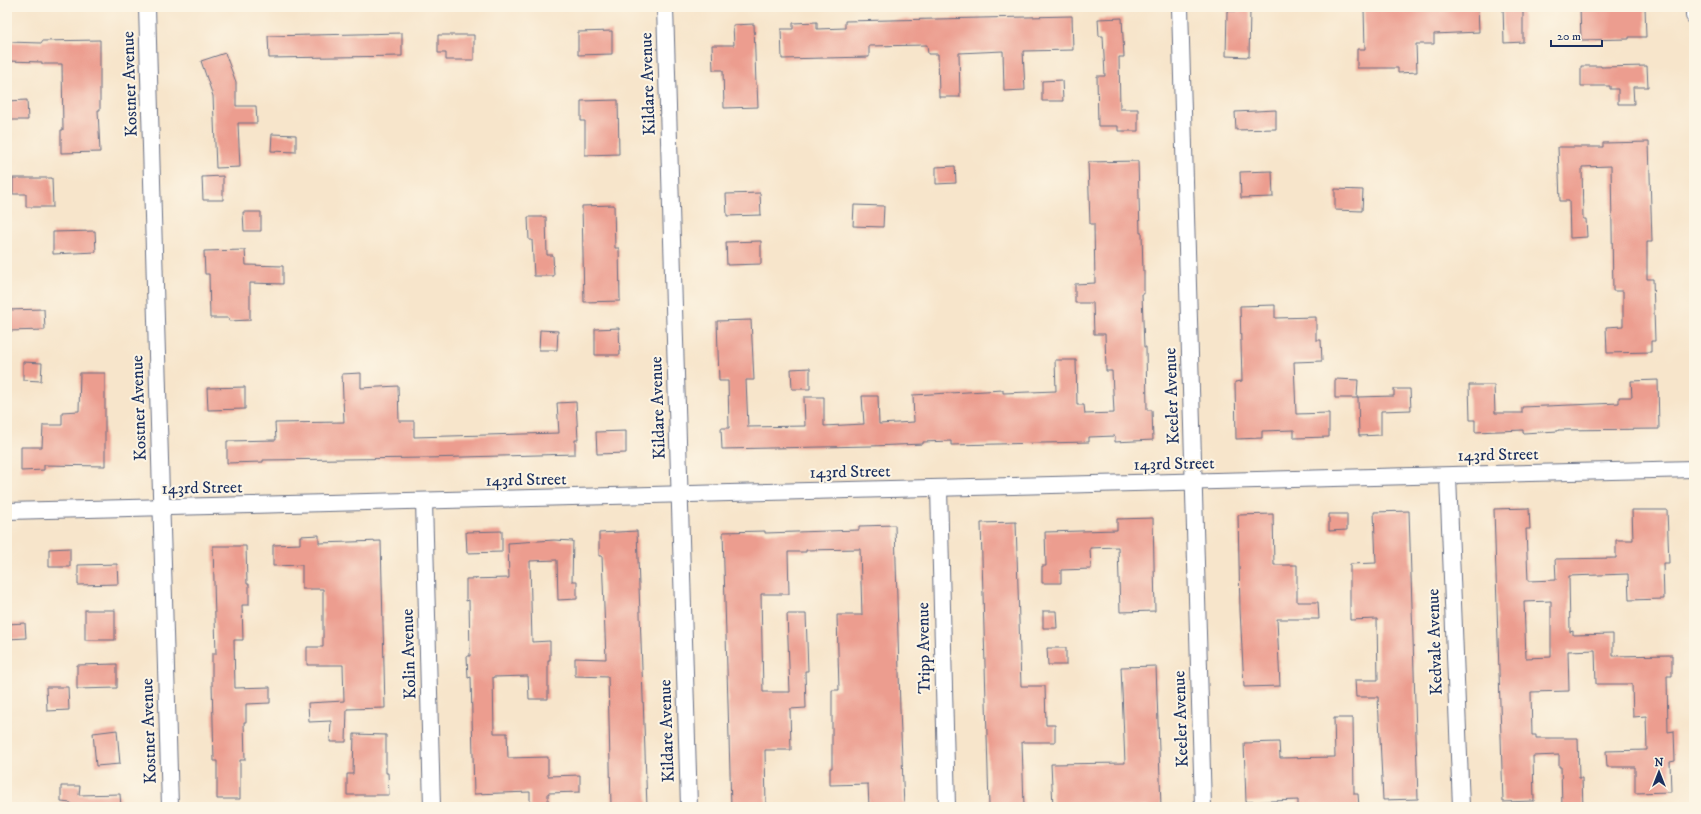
<svg xmlns="http://www.w3.org/2000/svg" width="1701" height="814" viewBox="0 0 1701 814" font-family="'IM FELL DW Pica',serif">
  <style>
    .building { fill: #ec9d8f; fill-rule: evenodd }
    .lines { fill: none; stroke-linecap: round; stroke-linejoin: round }
    .street-casing { stroke: #686f84; stroke-width: 18 }
    .street { stroke: #fff; stroke-width: 16 }
    .labels { text-anchor: middle; dominant-baseline: central; stroke-width: 4; stroke-linejoin: round; paint-order: stroke }
    .street-label { font-size: 17px; fill: #1b2f5e; stroke: #fcf5e5 }
  </style>
  <rect width="100%" height="100%" fill="#fcf5e5"/>
  <filter id="ink" filterUnits="userSpaceOnUse"><feTurbulence type="fractalNoise" baseFrequency=".025" numOctaves="2"/><feDisplacementMap in="SourceGraphic" scale="8" xChannelSelector="R" yChannelSelector="G"/><feConvolveMatrix kernelMatrix="1 2 1 2 8 2 1 2 1" color-interpolation-filters="sRGB"/></filter>
  <filter id="wash" filterUnits="userSpaceOnUse"><feTurbulence type="fractalNoise" baseFrequency=".012" numOctaves="4" result="noise"/><feDisplacementMap in="SourceGraphic" scale="16" xChannelSelector="R" yChannelSelector="G"/><feGaussianBlur stdDeviation="0.9" result="paint"/><feColorMatrix in="noise" values="0 0 0 0 0 0 0 0 0 0 0 0 0 0 0 0 0 1.4 0 .05"/><feComposite in="paint" operator="in"/></filter>
  <g filter="url(#wash)">
    <rect width="100%" height="100%" fill="#f7e5cb"/>
    <g id="blocks">
      <!-- building -->
      <g class="building">
        <polygon points="1400,7 1434,7 1434,8 1478,7 1479,32 1434,34 1434,44 1416,44 1417,72 1398,73 1398,68 1357,68 1357,49 1365,49 1364,9 1400,8"/>
        <polygon points="1503,7 1523,7 1523,42 1504,43"/>
        <polygon points="1580,7 1645,7 1646,37 1629,37 1629,39 1581,40"/>
        <polygon points="1227,11 1250,11 1249,57 1226,56"/>
        <polygon points="1072,16 1073,50 1023,51 1025,90 1004,91 1003,51 959,53 960,97 939,97 938,54 928,54 927,45 869,46 869,57 782,59 781,29 793,29 793,23 817,22 817,29 845,28 845,21"/>
        <polygon points="1122,18 1124,57 1119,57 1120,109 1138,109 1138,131 1118,131 1118,126 1098,126 1097,76 1105,76 1103,36 1099,36 1098,19"/>
        <polygon points="754,24 756,85 757,85 758,107 724,108 723,70 713,70 712,45 734,45 733,25"/>
        <polygon points="612,31 612,54 578,55 578,32"/>
        <polygon points="402,33 402,56 269,58 268,36"/>
        <polygon points="438,35 474,35 474,60 446,60 446,53 438,53"/>
        <polygon points="100,40 100,110 98,110 100,152 61,153 61,130 63,130 62,64 42,64 42,62 7,61 7,42 42,43 42,41"/>
        <polygon points="225,53 236,82 236,106 256,106 257,123 238,123 240,167 216,168 213,96 201,61"/>
        <polygon points="1581,66 1601,66 1601,67 1647,66 1648,87 1633,87 1634,104 1618,104 1618,89 1610,89 1610,86 1581,86"/>
        <polygon points="1062,80 1063,101 1042,101 1042,81"/>
        <polygon points="27,100 28,120 7,120 7,101"/>
        <polygon points="618,100 619,154 585,155 585,121 581,121 581,101"/>
        <polygon points="1276,110 1276,129 1236,130 1235,112"/>
        <polygon points="272,134 296,135 296,152 271,151"/>
        <polygon points="1649,142 1652,242 1647,242 1647,279 1653,279 1655,341 1651,341 1651,352 1607,353 1606,327 1623,326 1623,291 1613,291 1611,166 1582,167 1583,219 1586,219 1587,237 1570,238 1569,201 1560,201 1558,147 1603,147 1603,143"/>
        <polygon points="1138,161 1140,233 1142,233 1143,271 1144,271 1144,294 1142,294 1144,347 1146,347 1147,410 1152,410 1153,440 1115,442 1115,436 1089,437 1089,442 951,445 951,441 923,442 923,444 871,446 722,449 721,428 729,428 728,381 719,381 717,321 751,320 754,380 746,380 748,427 805,426 804,397 824,397 824,426 864,424 862,396 878,396 879,424 914,422 913,395 1003,390 1003,393 1056,391 1055,360 1076,360 1077,405 1084,405 1085,414 1114,413 1112,371 1106,371 1105,334 1094,334 1093,303 1075,303 1075,284 1095,283 1094,224 1090,224 1088,162"/>
        <polygon points="955,166 956,183 936,184 936,167"/>
        <polygon points="1272,171 1273,197 1241,198 1240,172"/>
        <polygon points="223,176 223,200 203,200 202,177"/>
        <polygon points="13,178 52,178 53,207 26,207 26,194 13,194"/>
        <polygon points="1335,189 1363,190 1362,211 1335,210"/>
        <polygon points="760,193 761,215 727,216 726,194"/>
        <polygon points="614,205 615,248 619,248 620,301 584,302 582,206"/>
        <polygon points="854,205 884,206 883,227 853,226"/>
        <polygon points="243,212 261,212 261,231 244,231"/>
        <polygon points="528,217 546,217 547,255 553,255 554,276 534,276 532,240 529,240"/>
        <polygon points="95,231 96,252 53,254 53,232"/>
        <polygon points="761,241 761,264 727,265 726,242"/>
        <polygon points="245,250 246,265 283,266 283,284 250,283 250,320 229,321 228,318 210,318 209,274 205,274 204,251"/>
        <polygon points="1275,305 1275,318 1316,317 1316,340 1321,340 1322,361 1294,362 1296,414 1329,413 1329,437 1294,438 1294,430 1262,431 1262,438 1236,439 1235,382 1242,381 1240,306"/>
        <polygon points="44,309 45,330 7,331 7,310"/>
        <polygon points="619,328 620,355 595,355 595,329"/>
        <polygon points="540,330 558,331 557,350 539,350"/>
        <polygon points="23,362 42,363 41,381 23,380"/>
        <polygon points="810,368 810,389 792,389 791,369"/>
        <polygon points="80,373 105,373 105,466 44,465 44,470 21,471 21,447 42,447 43,425 62,425 62,412 79,411"/>
        <polygon points="361,373 361,388 398,386 399,421 414,421 414,437 559,433 557,403 576,402 578,440 575,440 575,454 426,458 263,460 263,462 227,463 227,441 276,440 275,423 344,422 342,374"/>
        <polygon points="1335,379 1358,380 1357,398 1335,398"/>
        <polygon points="1658,380 1659,429 1558,430 1558,431 1523,433 1523,430 1475,432 1475,420 1470,420 1469,385 1494,385 1495,413 1522,413 1522,407 1619,403 1619,397 1632,397 1631,381"/>
        <polygon points="245,387 245,409 208,410 207,388"/>
        <polygon points="1394,389 1410,389 1411,410 1381,411 1381,435 1359,436 1358,397 1394,396"/>
        <polygon points="626,431 626,453 597,454 596,432"/>
        <path d="M 1529,508 L 1530,529 L 1526,529 L 1528,581 L 1556,580 L 1555,559 L 1616,558 L 1616,540 L 1633,540 L 1632,510 L 1667,510 L 1669,563 L 1663,563 L 1664,599 L 1629,600 L 1628,574 L 1569,576 L 1570,632 L 1573,631 L 1573,635 L 1613,634 L 1613,656 L 1672,655 L 1672,676 L 1667,676 L 1668,732 L 1674,731 L 1675,761 L 1670,762 L 1671,792 L 1635,793 L 1635,767 L 1607,767 L 1606,751 L 1647,750 L 1646,716 L 1633,717 L 1632,684 L 1596,684 L 1595,650 L 1568,651 L 1569,691 L 1531,692 L 1532,735 L 1536,735 L 1536,738 L 1578,738 L 1579,778 L 1582,778 L 1583,807 L 1562,807 L 1561,767 L 1559,767 L 1559,755 L 1533,756 L 1534,801 L 1503,802 L 1494,509 ZM 1551,601 L 1551,657 L 1526,658 L 1524,602 Z"/>
        <polygon points="1409,511 1418,799 1383,800 1378,697 1356,697 1355,680 1378,680 1377,619 1350,620 1350,564 1376,563 1374,512"/>
        <polygon points="1273,514 1274,565 1297,565 1297,602 1318,602 1319,619 1277,619 1280,686 1244,687 1240,610 1238,515"/>
        <polygon points="1329,514 1347,514 1347,530 1329,531"/>
        <polygon points="1153,518 1155,611 1120,612 1118,547 1090,548 1091,569 1061,570 1061,583 1042,583 1042,566 1046,566 1045,532 1117,530 1117,519"/>
        <polygon points="1016,522 1021,686 1045,686 1046,725 1055,725 1055,742 1022,742 1024,807 989,807 981,523"/>
        <polygon points="895,525 900,709 904,807 869,807 868,784 830,785 830,768 832,768 832,690 839,690 837,615 862,615 860,549 806,550 806,552 788,552 789,594 761,594 763,692 790,692 787,614 806,614 808,671 805,671 806,708 790,709 791,750 765,750 766,807 731,807 723,532 765,531 765,533 859,530 859,526"/>
        <polygon points="502,531 502,552 467,553 466,532"/>
        <polygon points="637,531 647,807 611,807 608,677 575,676 575,658 606,659 602,556 599,556 599,533"/>
        <polygon points="319,535 319,543 381,541 385,708 347,709 346,742 330,742 331,721 309,722 308,703 344,701 343,665 307,665 307,647 323,647 323,589 302,589 302,565 273,566 273,545 300,544 300,536"/>
        <polygon points="554,540 573,541 572,581 577,581 577,599 558,600 557,560 530,561 532,642 550,641 550,660 548,660 548,699 529,699 528,676 493,677 494,733 507,733 508,758 548,757 548,776 580,775 580,792 548,793 548,807 530,807 530,792 474,794 471,677 468,678 467,656 470,656 469,600 466,601 466,579 509,578 508,543"/>
        <polygon points="213,546 246,546 247,584 249,584 249,605 242,605 243,640 234,640 235,688 270,687 270,703 246,704 246,722 244,722 245,760 240,760 240,799 217,799 217,761 214,761 212,683 212,654 216,654"/>
        <polygon points="70,548 70,567 49,567 49,549"/>
        <polygon points="117,564 118,584 78,585 78,565"/>
        <rect x="85" y="610" width="30" height="30"/>
        <polygon points="1043,611 1056,611 1057,628 1043,628"/>
        <polygon points="25,623 26,638 8,639 7,624"/>
        <polygon points="1047,648 1066,648 1066,665 1048,665"/>
        <polygon points="117,664 117,688 77,689 77,665"/>
        <polygon points="1156,666 1161,807 1053,807 1051,764 1125,763 1121,667"/>
        <polygon points="46,687 68,687 69,710 47,711"/>
        <polygon points="1334,718 1353,718 1354,794 1358,794 1359,807 1298,807 1298,800 1246,802 1244,743 1279,742 1280,758 1335,757"/>
        <polygon points="117,730 120,764 96,766 93,733"/>
        <polygon points="354,734 386,735 386,773 388,773 389,795 347,795 347,774 353,774"/>
        <polygon points="61,786 80,786 79,795 120,794 121,807 71,807 71,803 61,802"/>
      </g>
    </g>
  </g>
  <g filter="url(#ink)">
    <use href="#blocks" fill-opacity="0" stroke="#686f84" stroke-width="1"/>
    <g class="lines">
      <!-- street casing -->
      <g class="street-casing">
        <g id="street">
          <polyline points="147,7 170,807"/>
          <polyline points="665,7 689,807"/>
          <polyline points="1180,7 1203,807"/>
          <polyline points="1694,7 1694,16"/>
          <polyline points="1448,476 1461,807"/>
          <polyline points="939,488 947,807"/>
          <polyline points="424,501 432,807"/>
          <polyline points="7,511 1694,469"/>
        </g>
      </g>
      <!-- street -->
      <use href="#street" class="street"/>
    </g>
  </g>
  <g class="labels">
    <!-- street labels -->
    <g class="street-label">
      <text transform="translate(130 84) rotate(-92)">Kostner Avenue</text>
      <text transform="translate(648 84) rotate(-92)">Kildare Avenue</text>
      <text transform="translate(1172 396) rotate(-92)">Keeler Avenue</text>
      <text transform="translate(139 408) rotate(-92)">Kostner Avenue</text>
      <text transform="translate(658 408) rotate(-92)">Kildare Avenue</text>
      <text transform="translate(1498 455) rotate(-1)">143rd Street</text>
      <text transform="translate(1174 464) rotate(-1)">143rd Street</text>
      <text transform="translate(850 472) rotate(-1)">143rd Street</text>
      <text transform="translate(526 480) rotate(-1)">143rd Street</text>
      <text transform="translate(202 488) rotate(-1)">143rd Street</text>
      <text transform="translate(1435 642) rotate(-92)">Kedvale Avenue</text>
      <text transform="translate(924 648) rotate(-91)">Tripp Avenue</text>
      <text transform="translate(409 654) rotate(-92)">Kolin Avenue</text>
      <text transform="translate(1181 719) rotate(-92)">Keeler Avenue</text>
      <text transform="translate(149 731) rotate(-92)">Kostner Avenue</text>
      <text transform="translate(667 731) rotate(-92)">Kildare Avenue</text>
    </g>
  </g>
  <!-- margin -->
  <rect width="1701" height="814" fill="none" stroke="#fcf5e5" stroke-width="24"/>
  <!-- north arrow -->
  <g transform="translate(1659 772)" stroke="#fcf5e5" stroke-width="3" paint-order="stroke">
  <path d="M0-3L7 15L0 10L-7 15Z" fill="#1b2f5e"/>
  <text y="-6" font-size="11" font-weight="bold" text-anchor="middle" fill="#1b2f5e">N</text>
  </g>
  <!-- scale -->
  <path d="M1551 40v6h51v-6" fill="none" stroke="#1b2f5e" stroke-width="2"/>
  <text x="1557" y="40" font-size="12" fill="#1b2f5e" stroke="#fcf5e5" stroke-width="3" paint-order="stroke">20 m</text>
</svg>
